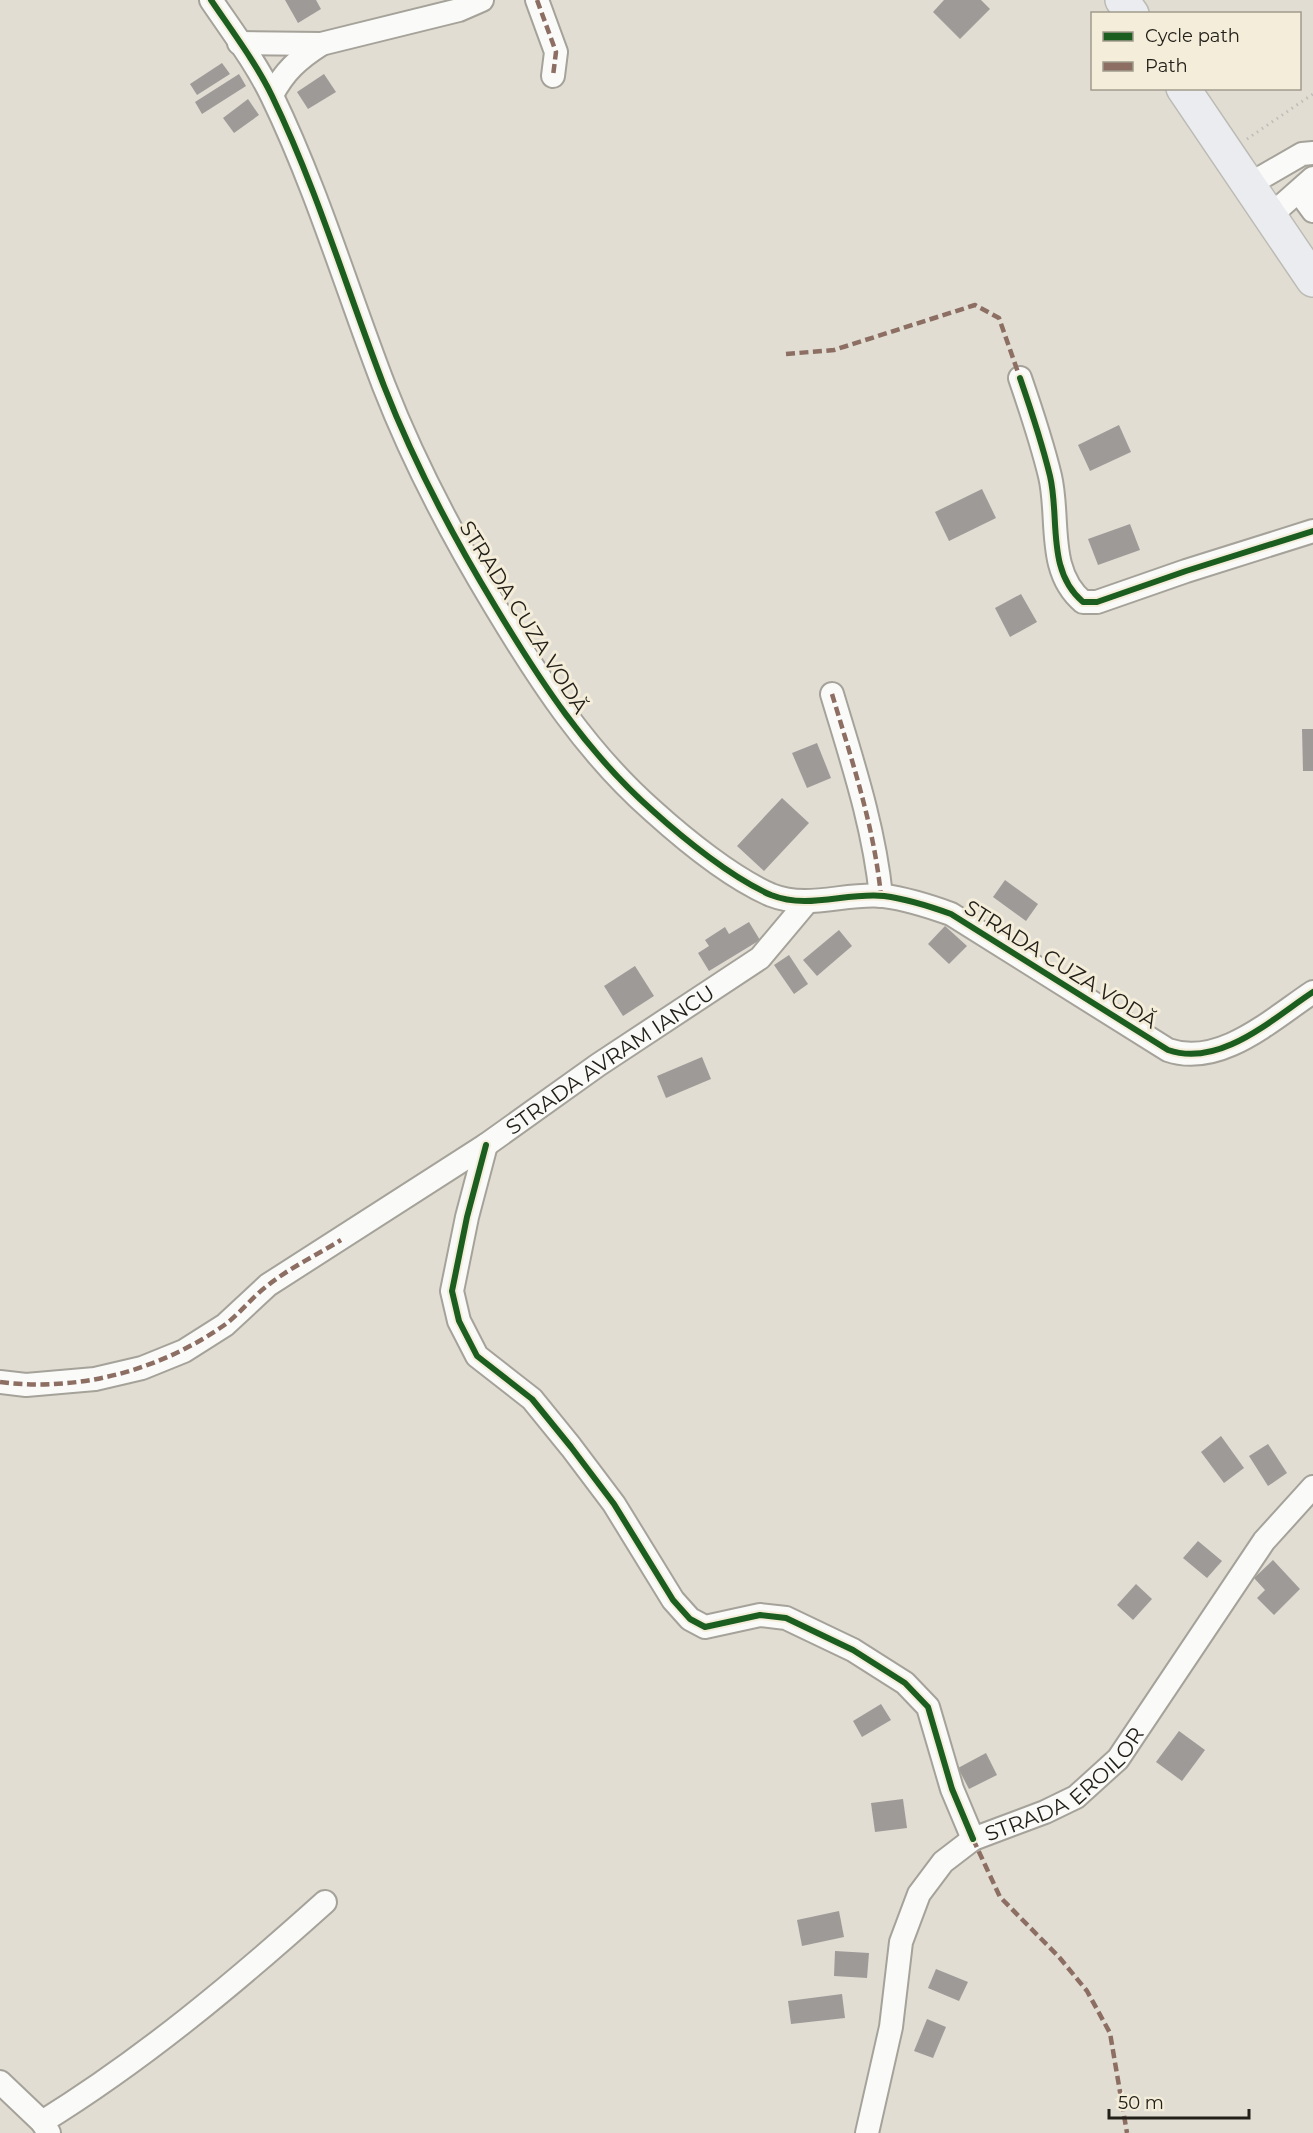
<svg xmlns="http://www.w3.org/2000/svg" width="1313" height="2133" viewBox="0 0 1313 2133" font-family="Montserrat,sans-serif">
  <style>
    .building { fill: #9e9a98 }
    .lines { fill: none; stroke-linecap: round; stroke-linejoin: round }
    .minor-casing { stroke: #a5a29a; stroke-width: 26 }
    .highway-casing { stroke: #bcbab4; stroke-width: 36 }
    .path { stroke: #bebdb8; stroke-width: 3; stroke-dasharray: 1.5 4.5; stroke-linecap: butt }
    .minor { stroke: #fafaf8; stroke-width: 22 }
    .highway { stroke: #eaecef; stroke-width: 33 }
    .quiet { stroke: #8d6e63; stroke-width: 4.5; stroke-dasharray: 9 4.5; stroke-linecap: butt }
    .cycleway-casing { stroke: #f4edda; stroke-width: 10 }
    .cycleway { stroke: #1b5e20; stroke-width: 6 }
    .labels { text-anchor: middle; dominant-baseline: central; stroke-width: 6; stroke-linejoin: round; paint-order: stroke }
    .street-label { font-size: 21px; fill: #222019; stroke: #f4edda }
  </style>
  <rect width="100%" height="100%" fill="#e1ddd3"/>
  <!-- building -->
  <g class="building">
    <polygon points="285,0 316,0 321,9 298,23"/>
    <polygon points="944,0 981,0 990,9 960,39 933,12"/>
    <polygon points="222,63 230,74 197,95 190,84"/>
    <polygon points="239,74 246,86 202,114 195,102"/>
    <polygon points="324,74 336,92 308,109 297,92"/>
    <polygon points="248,99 259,115 234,133 223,118"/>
    <polygon points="1119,425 1131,452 1090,471 1078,445"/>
    <polygon points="982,489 996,518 949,541 935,512"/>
    <polygon points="1130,524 1140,550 1098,565 1088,539"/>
    <polygon points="1021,594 1037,622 1010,637 995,608"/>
    <polygon points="1302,729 1313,729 1313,771 1303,771"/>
    <polygon points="817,743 831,778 807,788 792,753"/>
    <polygon points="782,798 809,823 764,871 737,846"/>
    <polygon points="1005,880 1038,904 1026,921 993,897"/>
    <polygon points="749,922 760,940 709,971 698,953 709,946 705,940 725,927 729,934"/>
    <polygon points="945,926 967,946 949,964 928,944"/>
    <polygon points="839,930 852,946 817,976 803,960"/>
    <polygon points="789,955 808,984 794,994 774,965"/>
    <polygon points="635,966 654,996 623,1016 604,986"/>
    <polygon points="702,1057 711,1079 666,1098 657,1076"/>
    <polygon points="1221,1436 1244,1468 1224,1483 1201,1452"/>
    <polygon points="1268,1444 1287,1473 1268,1486 1249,1456"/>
    <polygon points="1198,1541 1222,1561 1207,1578 1183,1558"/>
    <polygon points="1273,1560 1300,1589 1274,1615 1257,1598 1265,1590 1254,1578"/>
    <polygon points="1136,1584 1152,1599 1133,1620 1117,1605"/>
    <polygon points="881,1704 891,1720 862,1737 853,1721"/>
    <polygon points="1179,1731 1205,1750 1182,1781 1156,1762"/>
    <polygon points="986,1753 997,1775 969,1789 958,1768"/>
    <polygon points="903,1799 907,1828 875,1832 871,1803"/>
    <polygon points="839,1911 844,1937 802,1946 797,1920"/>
    <polygon points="835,1951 869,1953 867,1978 834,1976"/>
    <polygon points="936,1969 968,1982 959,2001 928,1988"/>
    <polygon points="842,1994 845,2018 791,2024 788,2001"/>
    <polygon points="927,2019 946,2027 933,2058 914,2051"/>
  </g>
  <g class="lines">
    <!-- minor casing -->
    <g class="minor-casing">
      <g id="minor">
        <path d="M 211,0 C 232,31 256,63 272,96 C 317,189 347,290 384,386 C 414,463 452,535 495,606 C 540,681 587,753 653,811 C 684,839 732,878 771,895 C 809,910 845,892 884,896 C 907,899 929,906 951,914 L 1168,1050 C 1220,1068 1272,1019 1313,992"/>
        <polyline points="537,0 556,52 553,76"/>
        <polyline points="239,43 321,44 459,10 482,0"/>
        <path d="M 272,95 C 284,72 298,59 320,45"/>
        <polyline points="1250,184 1302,154 1313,153"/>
        <polyline points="1299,192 1313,211"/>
        <polyline points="1270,216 1313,178"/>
        <path d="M 1020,378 C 1031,410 1042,443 1050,476 C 1060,518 1046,571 1083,602 L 1097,602 L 1186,571 L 1313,531"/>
        <path d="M 832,694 C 852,761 874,826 881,896"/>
        <polyline points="486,1145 467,1217 452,1291 459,1321 477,1356 532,1399 571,1447 614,1504 673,1600 690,1619 705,1627 760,1615 786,1618 853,1650 905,1683 928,1707 952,1789 973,1839"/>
        <path id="s1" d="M 0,1382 L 26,1385 L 95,1379 L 142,1368 L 184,1351 L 225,1325 L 268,1285 L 486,1145 L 598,1065 L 760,958 L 807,902"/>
        <polyline points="0,2082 42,2122 49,2133"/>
        <path d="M 42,2122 C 144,2059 236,1982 325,1902"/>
        <path id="s2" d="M 867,2133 L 891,2027 L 901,1942 L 919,1894 L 943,1862 L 973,1839 L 1045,1812 L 1076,1797 L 1118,1759 L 1264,1541 L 1313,1487"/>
      </g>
    </g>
    <!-- highway casing -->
    <g class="highway-casing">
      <g id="highway">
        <polyline points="1122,0 1132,14"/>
        <polyline points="1183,88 1313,280"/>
      </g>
    </g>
    <!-- path -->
    <polyline class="path" points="1247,139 1313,94"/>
    <!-- minor -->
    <use href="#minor" class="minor"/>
    <!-- highway -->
    <use href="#highway" class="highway"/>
    <!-- quiet -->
    <g class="quiet">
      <polyline points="537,0 556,52 553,76"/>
      <polyline points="786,354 834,350 975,305 999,318 1020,378"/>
      <path d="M 832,694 C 852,761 874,826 881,896"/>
      <path d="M 0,1382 C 78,1392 158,1371 223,1326 C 239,1315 251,1298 267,1286 C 289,1268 317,1255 341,1240"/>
      <polyline points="973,1839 1000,1897 1059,1957 1087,1991 1110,2033 1127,2133"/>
    </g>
    <!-- cycleway casing -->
    <g class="cycleway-casing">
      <g id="cycleway">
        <path d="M 211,0 C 232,31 256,63 272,96 C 317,189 347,290 384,386 C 414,463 452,535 495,606 C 540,681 587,753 653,811 C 684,839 732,878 771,895 C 809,910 845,892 884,896 C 907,899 929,906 951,914 L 1168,1050 C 1220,1068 1272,1019 1313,992"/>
        <path d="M 1020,378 C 1031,410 1042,443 1050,476 C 1060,518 1046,571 1083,602 L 1097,602 L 1186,571 L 1313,531"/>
        <polyline points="486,1145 467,1217 452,1291 459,1321 477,1356 532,1399 571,1447 614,1504 673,1600 690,1619 705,1627 760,1615 786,1618 853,1650 905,1683 928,1707 952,1789 973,1839"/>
      </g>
    </g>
    <!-- cycleway -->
    <use href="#cycleway" class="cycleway"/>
  </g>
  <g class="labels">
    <!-- street labels -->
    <g class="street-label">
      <text transform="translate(524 617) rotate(58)">STRADA CUZA VODĂ</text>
      <text transform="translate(1061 964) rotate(32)">STRADA CUZA VODĂ</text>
      <text stroke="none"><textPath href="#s1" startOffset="706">STRADA AVRAM IANCU</textPath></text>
      <text stroke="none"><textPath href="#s2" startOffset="432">STRADA EROILOR</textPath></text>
    </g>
  </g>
  <!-- legend -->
  <rect x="1091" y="12" width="210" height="78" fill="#f4edda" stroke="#a09b8d" stroke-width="1.5"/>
  <rect x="1103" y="32" width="30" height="9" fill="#1b5e20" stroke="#a09b8d" stroke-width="1.5"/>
  <text x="1145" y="42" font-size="18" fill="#222019">Cycle path</text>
  <rect x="1103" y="62" width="30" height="9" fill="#8d6e63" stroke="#a09b8d" stroke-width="1.5"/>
  <text x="1145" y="72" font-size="18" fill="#222019">Path</text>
  <!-- scale -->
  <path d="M1109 2109v9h140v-9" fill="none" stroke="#222019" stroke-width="3"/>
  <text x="1118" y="2109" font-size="18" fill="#222019" stroke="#f4edda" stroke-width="4.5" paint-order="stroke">50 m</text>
</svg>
